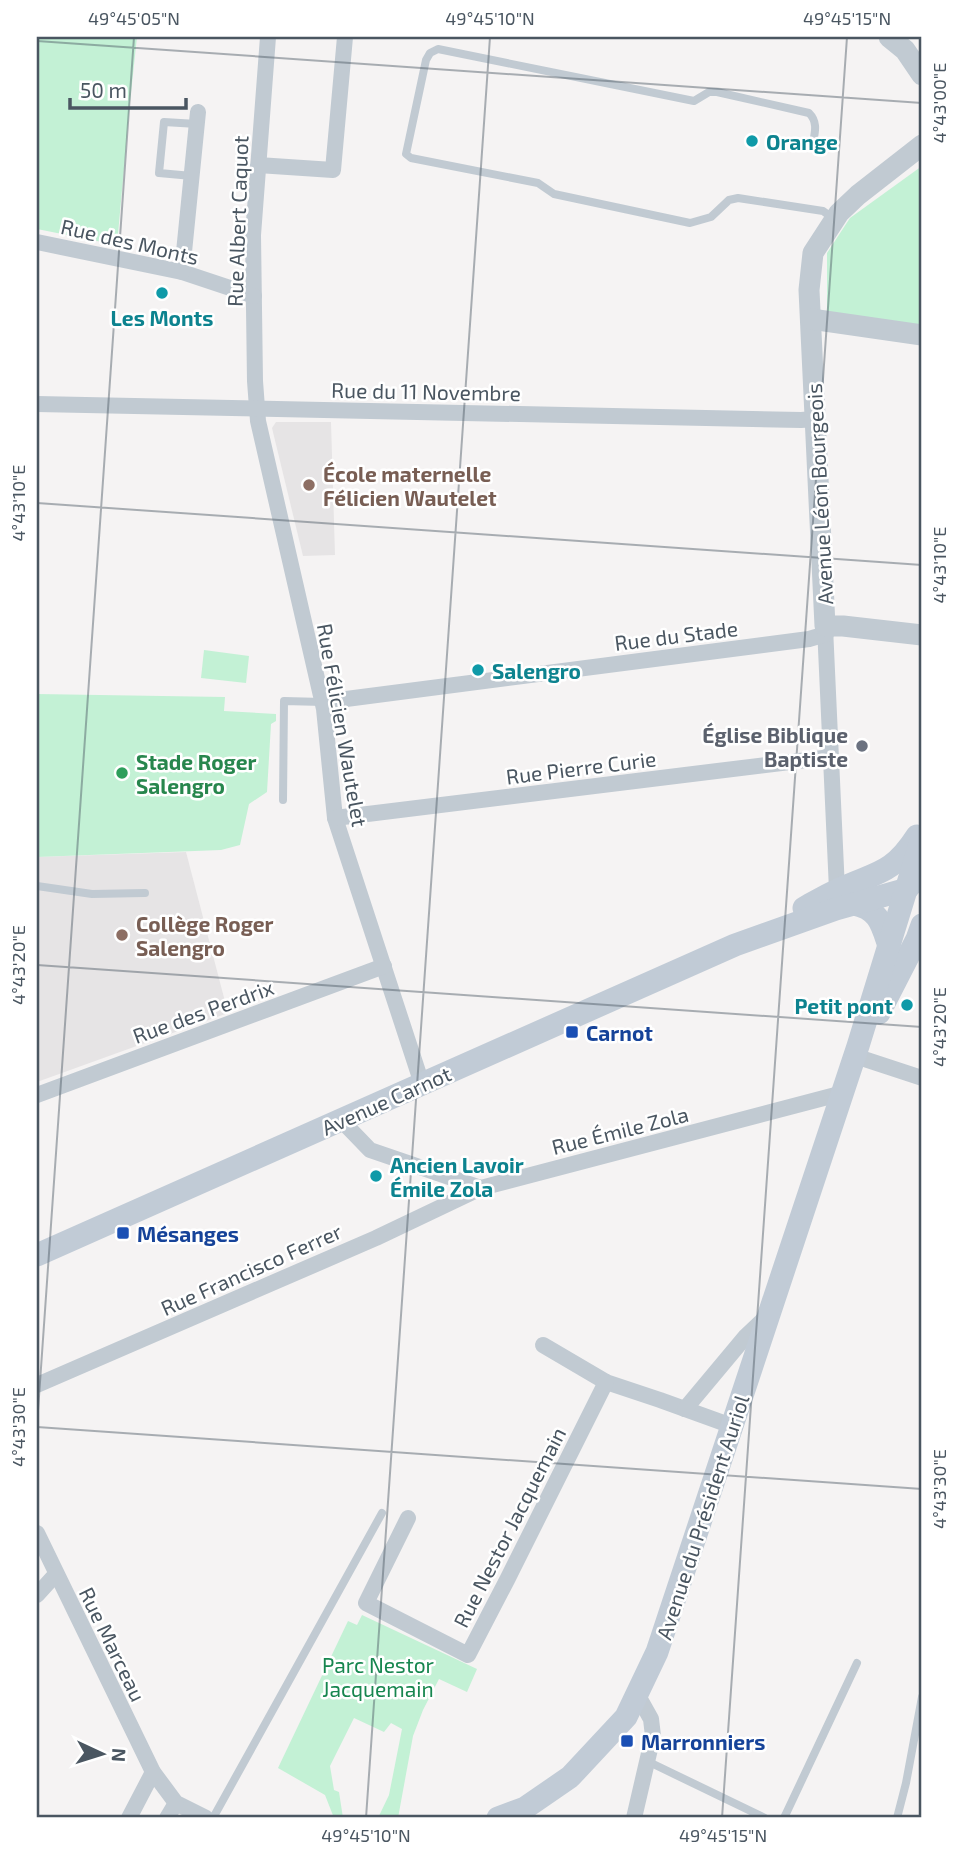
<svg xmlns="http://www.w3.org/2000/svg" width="959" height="1855" viewBox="0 0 959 1855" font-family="'Exo 2',sans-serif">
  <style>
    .education { fill: #e6e4e5 }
    .green { fill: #c3f1d5 }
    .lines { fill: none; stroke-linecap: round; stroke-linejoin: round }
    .service { stroke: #c1cad2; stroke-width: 8 }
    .minor { stroke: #c1cad2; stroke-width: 16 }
    .tertiary { stroke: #c1cad2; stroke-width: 21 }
    .secondary { stroke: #c1cbd6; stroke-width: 23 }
    .ticks { fill: none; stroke: #4a5661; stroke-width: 2; stroke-opacity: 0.45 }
    .culture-dot { fill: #0f9aa8; stroke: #fff; stroke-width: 2.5 }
    .education-dot { fill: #8d6e63; stroke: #fff; stroke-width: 2.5 }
    .worship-dot { fill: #6b7280; stroke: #fff; stroke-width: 2.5 }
    .leisure-dot { fill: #2e9e5b; stroke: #fff; stroke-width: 2.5 }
    .transit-dot { fill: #1a4fb4; stroke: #fff; stroke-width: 2.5 }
    .labels { text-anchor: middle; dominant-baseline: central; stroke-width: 5; stroke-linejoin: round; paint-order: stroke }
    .culture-label { font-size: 21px; font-weight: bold; fill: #0d838f; stroke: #fff; text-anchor: start }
    .street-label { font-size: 21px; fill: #4a5661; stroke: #fff }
    .education-label { font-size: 21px; font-weight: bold; fill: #785e54; stroke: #fff; text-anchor: start }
    .worship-label { font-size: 21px; font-weight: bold; fill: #5b616d; stroke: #fff; text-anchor: end }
    .leisure-label { font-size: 21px; font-weight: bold; fill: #27864d; stroke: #fff; text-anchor: start }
    .transit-label { font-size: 21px; font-weight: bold; fill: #164399; stroke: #fff; text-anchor: start }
    .park-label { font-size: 21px; fill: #17864f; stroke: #fff }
    .neatline { fill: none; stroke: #4a5661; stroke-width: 2.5 }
    .ticks-label { font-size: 18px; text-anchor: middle; fill: #4a5661 }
  </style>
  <rect width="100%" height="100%" fill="#f5f3f3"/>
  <!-- education -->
  <g class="education">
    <polygon points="276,422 331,422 335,555 303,556 272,428"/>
    <polygon points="186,852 228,1013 37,1082 37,857"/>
  </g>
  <!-- green -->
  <g class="green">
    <polygon points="37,37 137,37 130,102 117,245 37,229"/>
    <polygon points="922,166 922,326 827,312 827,253 850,218"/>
    <polygon points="204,650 249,656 246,683 201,678"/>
    <polygon points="37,694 225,697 224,711 276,714 276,721 271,724 267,792 249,804 240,845 221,850 37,857"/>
    <polygon points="362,1615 477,1669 467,1692 439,1679 423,1710 413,1736 398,1818 378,1818 389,1795 402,1729 391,1723 384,1732 354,1718 330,1766 334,1790 339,1792 343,1818 334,1818 325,1795 278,1768 348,1621 357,1625"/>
  </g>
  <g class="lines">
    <!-- service -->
    <g class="service">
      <path d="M 813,143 C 815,132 818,122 809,113 L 717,92 L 709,92 L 694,101 L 438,49 L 430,53 L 426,60 L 406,154 L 411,158 L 538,183 L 554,194 L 690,223 L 711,217 L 729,200 L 738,198 L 823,211 L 834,219"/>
      <polyline points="192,176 159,173 164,122 197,124"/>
      <polyline points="283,800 284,701 323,702"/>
      <polyline points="37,886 92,894 145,893"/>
      <polyline points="647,1761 765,1818"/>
      <polyline points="213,1818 382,1513"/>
      <polyline points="784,1818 857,1663"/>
      <polyline points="897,1818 906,1783 922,1697"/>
    </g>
    <!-- minor -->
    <g class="minor">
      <polyline points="268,37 253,235 255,381 258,421 324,709 335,818 422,1084"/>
      <polyline points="258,165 333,170 345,37"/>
      <polyline points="37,242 182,272 254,296"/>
      <polyline points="182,272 198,112"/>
      <polyline points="37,404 801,420 815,419"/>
      <polyline points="825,627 837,890"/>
      <polyline points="323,702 809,639 826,634"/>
      <polyline points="335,818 831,757"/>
      <polyline points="855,1056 922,1078"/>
      <polyline points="37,1095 384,966"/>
      <polyline points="341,1120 370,1150 481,1188"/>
      <polyline points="543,1345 606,1382 660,1400 732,1426"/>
      <polyline points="37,1385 376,1238 481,1188 843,1093"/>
      <polyline points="685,1409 746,1336 765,1318"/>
      <polyline points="408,1518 366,1603 468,1655 507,1580 606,1382"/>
      <polyline points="37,1533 153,1772 176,1803 206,1818"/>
      <polyline points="37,1595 56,1574"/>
      <polyline points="129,1818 153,1772"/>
      <polyline points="167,1818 176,1803"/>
      <polyline points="634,1818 653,1736 651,1719 637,1694"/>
    </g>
    <!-- tertiary -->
    <g class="tertiary">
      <polyline points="889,37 905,50 922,75"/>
      <polyline points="922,145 858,195 839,213 813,253 809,290 825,626 843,626 922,635"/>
      <polyline points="811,319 922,335"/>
    </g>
    <!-- secondary -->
    <g class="secondary">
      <path d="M 854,904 C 879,909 882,925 889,946"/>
      <path d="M 804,908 C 815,902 826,895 838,890 C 876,872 892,875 917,836"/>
      <polyline points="879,1013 917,939 922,925"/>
      <polyline points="37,1255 735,945 836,909 907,889 913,882"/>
      <polyline points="498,1818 525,1808 570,1777 626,1717 657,1652 858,1046 922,838"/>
    </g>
  </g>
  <!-- ticks -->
  <path class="ticks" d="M 37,41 L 922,103M 37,503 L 922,565M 37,965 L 922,1027M 37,1425 L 134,37M 37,1427 L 922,1489M 366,1818 L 490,37M 722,1818 L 847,37"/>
  <!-- markers -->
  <g class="culture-dot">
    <circle cx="752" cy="141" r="7"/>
    <circle cx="162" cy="293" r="7"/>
    <circle cx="478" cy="670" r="7"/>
    <circle cx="907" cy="1005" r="7"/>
    <circle cx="376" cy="1176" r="7"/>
  </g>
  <g class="education-dot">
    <circle cx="309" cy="485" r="7"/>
    <circle cx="122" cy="935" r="7"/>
  </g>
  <circle class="worship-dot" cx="862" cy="746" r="7"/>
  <circle class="leisure-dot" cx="122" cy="773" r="7"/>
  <g class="transit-dot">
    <rect x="565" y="1025" width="14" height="14" rx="3.5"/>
    <rect x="116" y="1226" width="14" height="14" rx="3.5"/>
    <rect x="620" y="1734" width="14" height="14" rx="3.5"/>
  </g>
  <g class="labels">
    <!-- culture labels -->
    <g class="culture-label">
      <text x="766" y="141">Orange</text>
      <text x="162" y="317" text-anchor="middle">Les Monts</text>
      <text x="492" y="670">Salengro</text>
      <text x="893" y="1005" text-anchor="end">Petit pont</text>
      <text x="390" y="1164">Ancien Lavoir<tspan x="390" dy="24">Émile Zola</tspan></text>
    </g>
    <!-- street labels -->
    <g class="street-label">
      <text transform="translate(237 221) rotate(-88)">Rue Albert Caquot</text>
      <text transform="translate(130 241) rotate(13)">Rue des Monts</text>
      <text transform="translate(426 391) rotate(1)">Rue du 11 Novembre</text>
      <text transform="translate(819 494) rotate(-93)">Avenue Léon Bourgeois</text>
      <text transform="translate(676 635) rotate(-7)">Rue du Stade</text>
      <text transform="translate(343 725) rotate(80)">Rue Félicien Wautelet</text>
      <text transform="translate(581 767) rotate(-7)">Rue Pierre Curie</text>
      <text transform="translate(203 1011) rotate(-20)">Rue des Perdrix</text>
      <text transform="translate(386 1100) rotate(-24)">Avenue Carnot</text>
      <text transform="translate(620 1130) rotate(-14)">Rue Émile Zola</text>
      <text transform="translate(251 1269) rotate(-24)">Rue Francisco Ferrer</text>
      <text transform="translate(702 1517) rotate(-72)">Avenue du Président Auriol</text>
      <text transform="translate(509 1527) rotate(-63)">Rue Nestor Jacquemain</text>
      <text transform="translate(113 1644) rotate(64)">Rue Marceau</text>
    </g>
    <!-- education labels -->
    <g class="education-label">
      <text x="323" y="473">École maternelle<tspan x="323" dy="24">Félicien Wautelet</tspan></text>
      <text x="136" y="923">Collège Roger<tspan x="136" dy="24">Salengro</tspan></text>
    </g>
    <!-- worship labels -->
    <g class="worship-label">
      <text x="848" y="734">Église Biblique<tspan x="848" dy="24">Baptiste</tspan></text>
    </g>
    <!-- leisure labels -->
    <g class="leisure-label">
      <text x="136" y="761">Stade Roger<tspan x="136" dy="24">Salengro</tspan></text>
    </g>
    <!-- transit labels -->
    <g class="transit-label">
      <text x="586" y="1032">Carnot</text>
      <text x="137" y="1233">Mésanges</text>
      <text x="641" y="1741">Marronniers</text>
    </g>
    <!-- park labels -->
    <g class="park-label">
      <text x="378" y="1664">Parc Nestor<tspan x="378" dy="24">Jacquemain</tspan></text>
    </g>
  </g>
  <!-- border -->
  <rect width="959" height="1855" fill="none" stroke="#ffffff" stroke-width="77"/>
  <!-- north arrow -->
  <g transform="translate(102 1754) rotate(94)" stroke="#ffffff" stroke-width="5" paint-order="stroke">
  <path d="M0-5L12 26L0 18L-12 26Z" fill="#4a5661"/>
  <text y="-10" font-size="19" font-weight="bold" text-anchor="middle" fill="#4a5661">N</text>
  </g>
  <!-- scale -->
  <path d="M70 98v10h116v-10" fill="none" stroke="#4a5661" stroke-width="3.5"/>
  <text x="80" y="98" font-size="21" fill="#4a5661" stroke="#ffffff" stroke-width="5" paint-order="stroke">50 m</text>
  <rect x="38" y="38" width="882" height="1778" class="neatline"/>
  <g class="ticks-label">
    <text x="134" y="25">49°45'05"N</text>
    <text x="490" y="25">49°45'10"N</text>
    <text x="847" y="25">49°45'15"N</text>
    <text transform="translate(940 103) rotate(-90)" y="6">4°43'00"E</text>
    <text transform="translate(19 503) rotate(-90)" y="6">4°43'10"E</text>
    <text transform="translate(940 565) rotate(-90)" y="6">4°43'10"E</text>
    <text transform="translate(19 965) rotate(-90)" y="6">4°43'20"E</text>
    <text transform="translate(940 1027) rotate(-90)" y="6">4°43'20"E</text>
    <text transform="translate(19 1427) rotate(-90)" y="6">4°43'30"E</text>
    <text transform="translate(940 1489) rotate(-90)" y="6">4°43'30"E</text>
    <text x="366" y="1842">49°45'10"N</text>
    <text x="723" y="1842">49°45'15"N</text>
  </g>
</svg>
